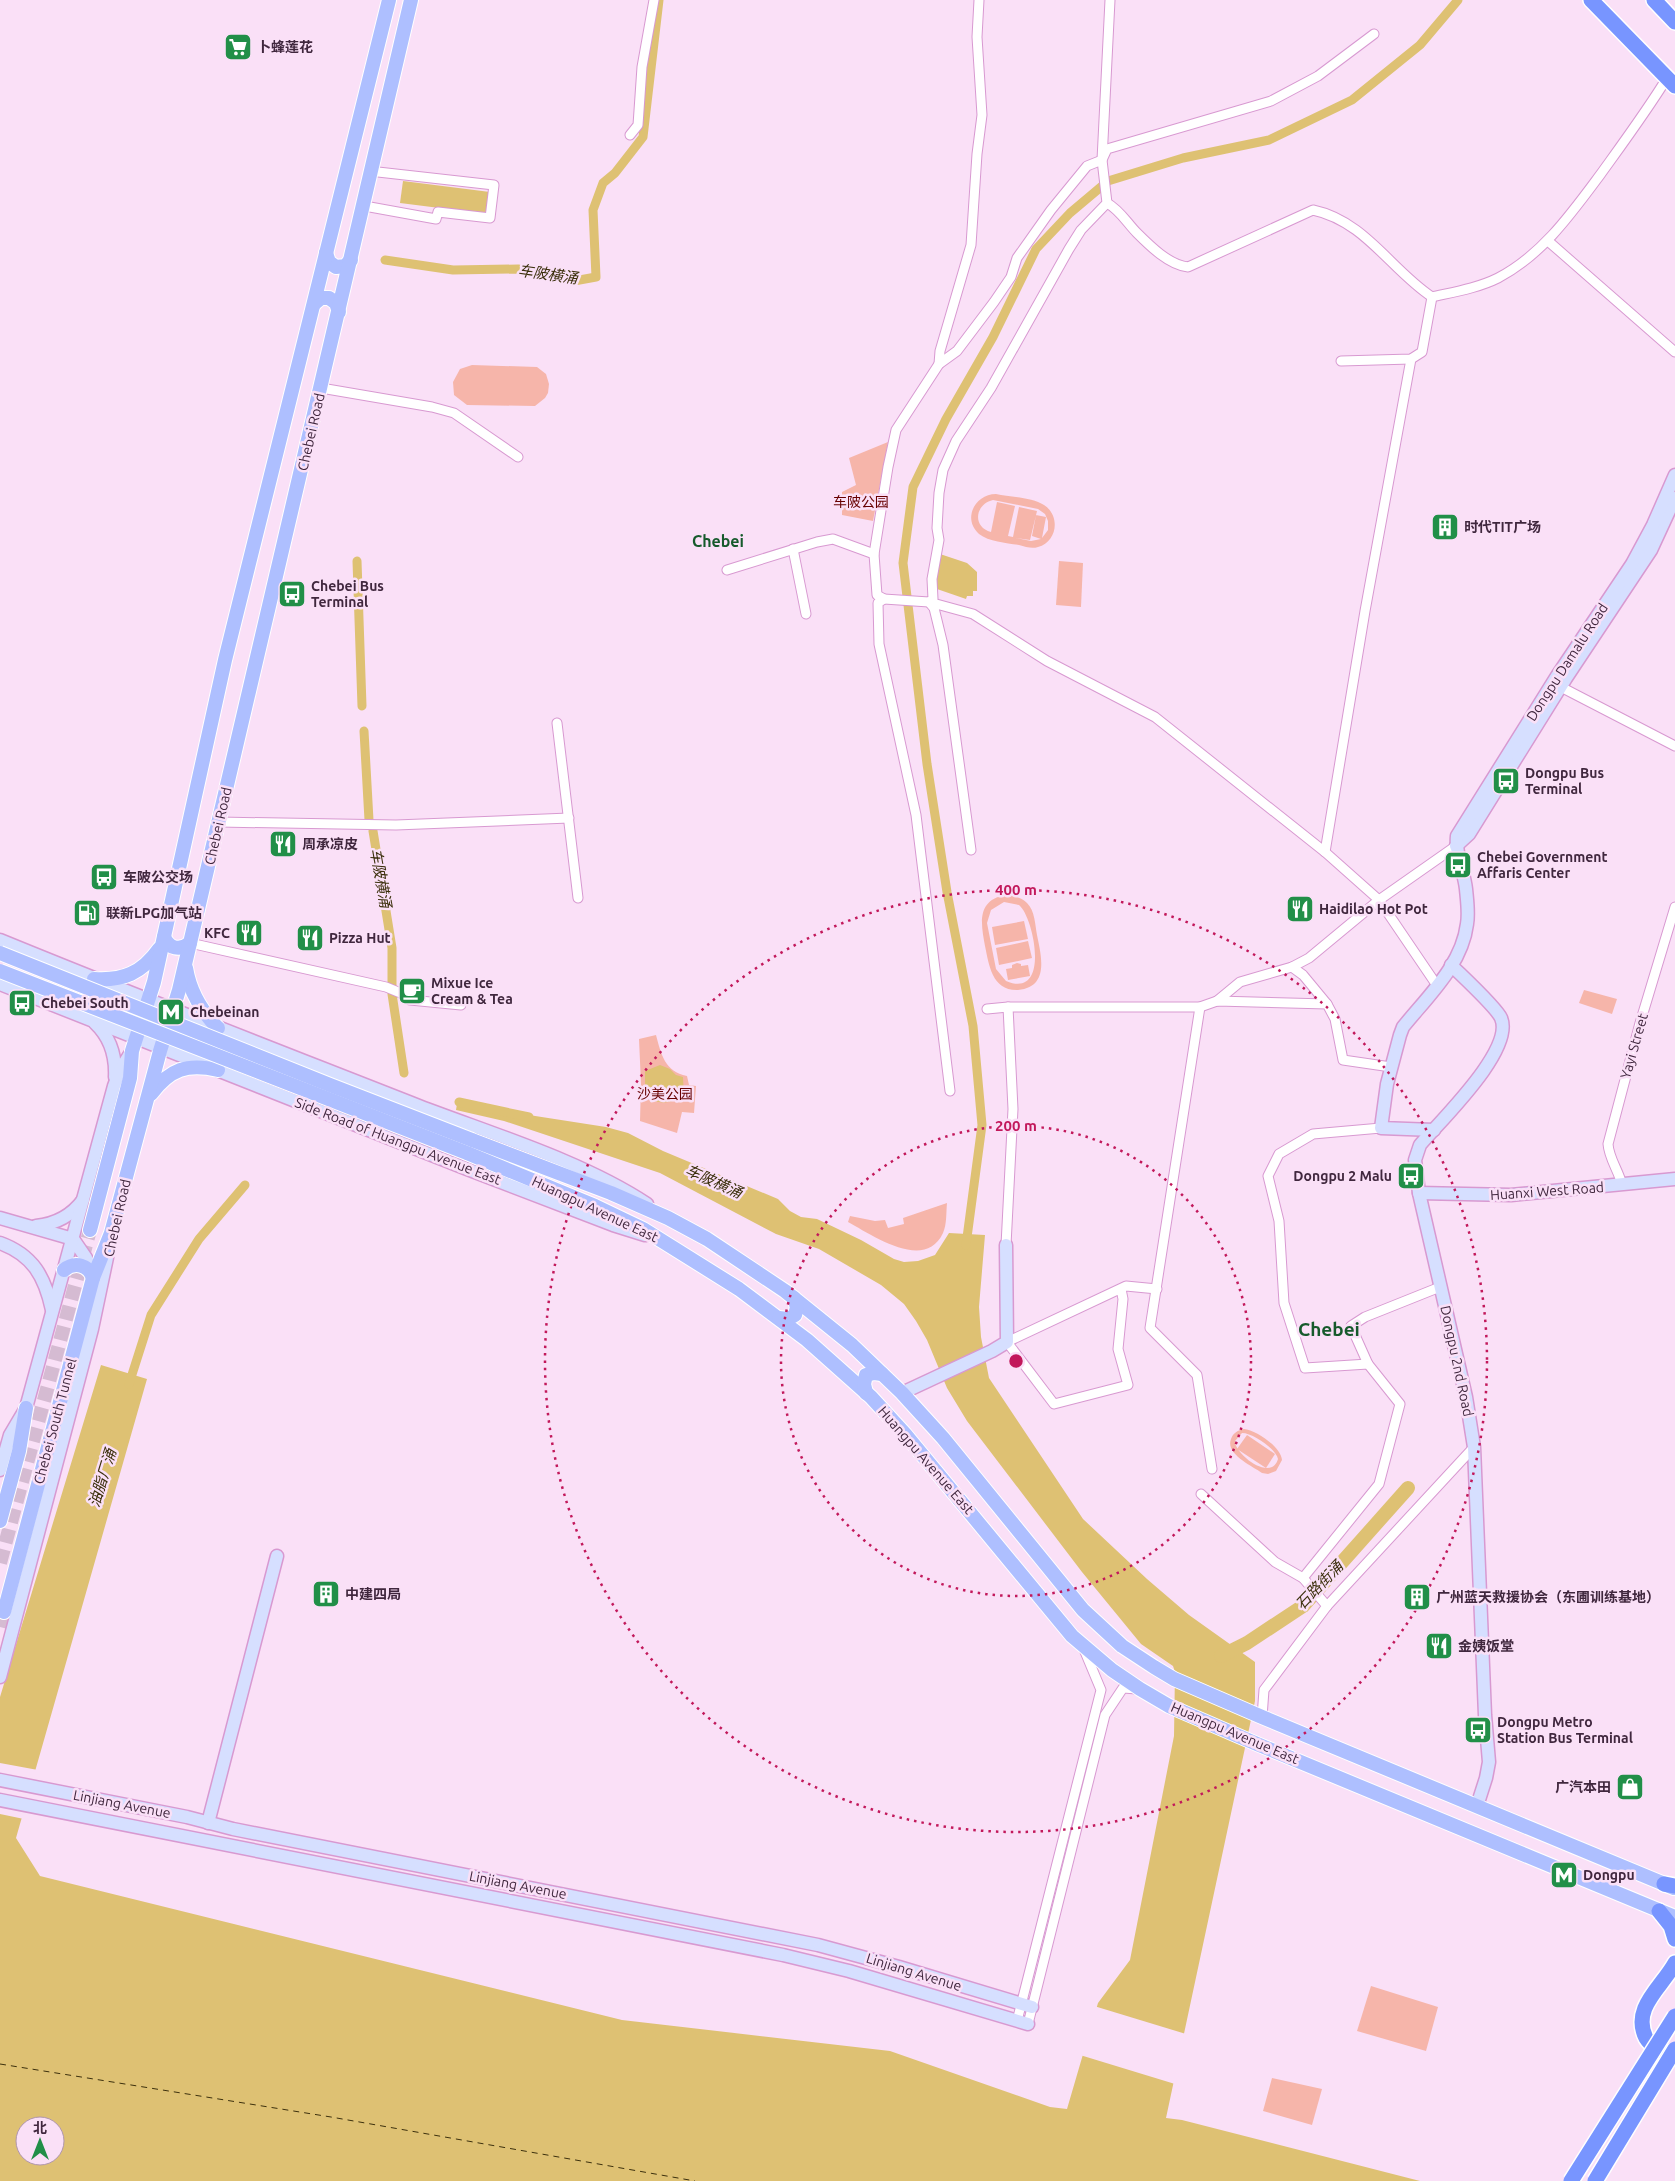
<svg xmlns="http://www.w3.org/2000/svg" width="1675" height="2181" viewBox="0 0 1675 2181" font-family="Ubuntu,'Noto Sans SC',sans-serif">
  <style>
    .green { fill: #f6b5aa; fill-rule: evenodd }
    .water { fill: #dec173; fill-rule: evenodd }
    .pier { fill: #fae0f7 }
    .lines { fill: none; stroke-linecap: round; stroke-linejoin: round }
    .canal { stroke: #dec173; stroke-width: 9 }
    .river { stroke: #dec173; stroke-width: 14 }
    .ferry { stroke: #3c300d; stroke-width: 1; stroke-dasharray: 6 5; stroke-linecap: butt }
    .primary-tunnel { stroke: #d5bbd2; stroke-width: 14; stroke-dasharray: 14 7; stroke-linecap: butt }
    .street-casing { stroke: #d899d1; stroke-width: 11 }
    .secondary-casing { stroke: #d899d1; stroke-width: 15 }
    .primary-casing { stroke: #fff; stroke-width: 16 }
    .highway-casing { stroke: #fff; stroke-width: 18 }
    .street { stroke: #fff; stroke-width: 9 }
    .secondary { stroke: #d6dfff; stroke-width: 12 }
    .primary { stroke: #aebfff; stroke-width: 14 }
    .highway { stroke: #7895ff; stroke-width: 15 }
    .primary-bridge-casing { stroke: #fff; stroke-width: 16; stroke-linecap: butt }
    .highway-bridge-casing { stroke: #fff; stroke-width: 18; stroke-linecap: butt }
    .primary-bridge { stroke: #aebfff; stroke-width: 14 }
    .highway-bridge { stroke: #7895ff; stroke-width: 15 }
    .ring { fill: none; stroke: #c2185b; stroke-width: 2.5; stroke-dasharray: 2.5 5 }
    .labels { text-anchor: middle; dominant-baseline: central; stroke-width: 5; stroke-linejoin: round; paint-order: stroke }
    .poi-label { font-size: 14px; font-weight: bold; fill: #40273e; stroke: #fae0f7; text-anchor: start }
    .street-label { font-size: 14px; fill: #40273e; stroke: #fae0f7 }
    .park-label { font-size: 14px; fill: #670000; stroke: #fae0f7 }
    .water-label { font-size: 15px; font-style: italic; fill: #3c300d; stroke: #fae0f7 }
    .quarter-label { font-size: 16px; font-weight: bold; fill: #165a2c; stroke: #fae0f7 }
    .district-label { font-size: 19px; font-weight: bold; fill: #165a2c; stroke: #fae0f7 }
    .centre { fill: #c2185b; stroke: #fae0f7; stroke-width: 2.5 }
    .ring-label { font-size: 15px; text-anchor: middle; font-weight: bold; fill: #c2185b; stroke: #fae0f7; stroke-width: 5; stroke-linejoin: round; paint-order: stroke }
  </style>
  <rect width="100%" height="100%" fill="#fae0f7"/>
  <!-- green -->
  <g class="green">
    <polygon points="472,365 537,367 546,374 549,384 548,393 545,398 535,406 467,405 454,395 453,382 460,369"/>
    <polygon points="888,442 873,521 842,515 842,492 856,485 849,458"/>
    <path d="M 996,494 C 1010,497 1032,497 1044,505 C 1061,516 1057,542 1038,547 C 1032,549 1026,547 1019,545 C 1007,543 989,542 979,534 C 962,519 975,494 996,494 ZM 993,500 L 1038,509 L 1045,514 L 1048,521 L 1048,530 L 1042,538 L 1046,517 L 1036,515 L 1032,536 L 1041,539 L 1031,541 L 1016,538 L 1030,540 L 1037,511 L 1019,507 L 1013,537 L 1008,536 L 1015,506 L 997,502 L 991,532 C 972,527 975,504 993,500 Z"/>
    <polygon points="1059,561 1083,563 1081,607 1056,605"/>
    <path d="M 1006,895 C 1014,896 1021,897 1027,903 C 1035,911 1035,924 1037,935 C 1041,955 1050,987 1018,990 C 992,991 989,965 985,946 C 981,924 976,900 1006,895 ZM 1004,902 L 1019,905 C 1034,917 1051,1000 1006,981 L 996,969 L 987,923 L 991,910 Z"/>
    <polygon points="1024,921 1028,939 995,945 992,927"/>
    <polygon points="1028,941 1032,958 999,965 996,948"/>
    <polygon points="1017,963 1021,964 1021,966 1028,965 1030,976 1008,980 1006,969 1012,968 1012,965"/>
    <polygon points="1584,990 1617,999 1612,1014 1579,1003"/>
    <path d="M 656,1035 C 661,1054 665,1072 687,1076 L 689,1085 L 696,1086 L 694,1113 L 682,1112 L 677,1133 L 640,1121 L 641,1084 L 639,1039 Z"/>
    <path d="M 947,1203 C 946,1213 947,1224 943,1233 C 925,1272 872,1235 848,1222 L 850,1216 L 875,1221 L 885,1220 L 888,1228 L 904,1224 L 903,1218 Z"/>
    <path d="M 1244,1429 C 1256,1430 1281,1447 1282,1460 L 1276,1471 L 1268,1474 L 1262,1473 C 1252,1466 1225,1454 1231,1439 C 1233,1433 1238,1430 1244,1429 ZM 1242,1433 C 1253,1433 1276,1449 1278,1459 C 1271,1483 1234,1453 1235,1441 Z"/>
    <polygon points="1247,1435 1275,1454 1266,1468 1237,1449"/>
    <polygon points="1371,1986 1438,2007 1426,2051 1357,2031"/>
    <polygon points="1272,2078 1322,2089 1312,2125 1263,2111"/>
  </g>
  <!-- water -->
  <g class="water">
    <polygon points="403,181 490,192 487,214 400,203"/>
    <polygon points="940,554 967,563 977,572 977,591 973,591 973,596 967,596 966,599 937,589 934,578"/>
    <path d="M 660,1065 L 670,1069 L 676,1075 L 683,1077 L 684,1097 C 670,1103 658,1106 645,1095 L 645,1071 Z"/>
    <path d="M 457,1104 L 606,1127 L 628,1133 L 663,1151 L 778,1199 L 790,1211 L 801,1217 L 817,1219 L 861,1240 L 894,1259 L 904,1262 L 918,1261 L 935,1255 L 949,1233 L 985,1235 L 979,1307 L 981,1337 L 989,1378 L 1083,1519 L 1147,1579 L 1189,1615 L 1255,1662 L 1255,1701 L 1166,2118 L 1182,2120 L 1420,2181 L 0,2181 L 0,1697 L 101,1365 L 147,1379 L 16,1838 L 40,1876 L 622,2020 L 890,2051 L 1050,2107 L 1067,2109 L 1098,2003 L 1130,1960 L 1174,1736 L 1175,1672 L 1173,1666 L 1141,1644 L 1082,1572 L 967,1421 L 947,1388 L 927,1340 L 916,1321 L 904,1304 L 881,1285 L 819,1249 L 776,1234 L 660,1173 L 504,1121 L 456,1110 ZM 25,2126 L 55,2126 L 55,2156 L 25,2156 Z"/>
  </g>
  <!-- pier -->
  <g class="pier">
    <polygon points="0,1763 38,1770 24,1819 0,1814"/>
    <polygon points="1094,2006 1186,2034 1175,2084 1080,2055"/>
  </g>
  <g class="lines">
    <!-- canal -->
    <g class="canal">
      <polyline points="385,260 453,270 518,269 574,281 596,277 593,210 603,183 615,173 643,137 659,0"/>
      <polyline points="357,561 362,706"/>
      <polyline points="364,731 369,820"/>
      <polyline points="373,831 392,948 392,994 404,1073"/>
      <polyline points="459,1102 529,1117"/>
      <polyline points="966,1245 982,1125 973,1026 947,892 927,764 903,563 913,487 946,419 993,337 1036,249 1070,213 1108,181 1183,158 1269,140 1352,100 1420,45 1458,0"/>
      <polyline points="129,1384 151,1315 199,1239 245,1185"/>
    </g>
    <!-- river -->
    <polyline class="river" points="1221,1656 1247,1643 1303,1606 1408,1488"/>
    <!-- ferry -->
    <polyline class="ferry" points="0,2064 331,2117 695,2181"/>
    <!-- primary-tunnel -->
    <g class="primary-tunnel">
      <polyline points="0,1563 90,1230"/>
      <polyline points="0,1627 4,1612"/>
    </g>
    <!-- street casing -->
    <g class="street-casing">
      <g id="street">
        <polyline points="630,135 638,125 642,67 654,0"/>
        <path d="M 1107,203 C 1120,210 1127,223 1137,233 C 1150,246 1169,265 1188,267 L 1313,210 C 1365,221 1391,270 1432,297 C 1454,292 1478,288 1498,278 C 1542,255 1571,214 1600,175 C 1623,143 1646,112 1667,78"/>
        <polyline points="370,207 436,219 438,212 490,218 494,185 378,172"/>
        <polyline points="1548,241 1675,352"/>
        <polyline points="1341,361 1411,359 1422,352 1432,297"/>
        <polyline points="939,364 940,351 971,245 977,154 982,115 977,37 979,0"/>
        <polyline points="321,388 432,407 454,413 518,457"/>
        <polyline points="793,549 806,614"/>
        <polyline points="727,570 817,542 833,539 874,554"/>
        <polyline points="884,599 929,602 973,614 1047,661 1155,717 1325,852 1379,900 1438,987"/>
        <polyline points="1557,685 1675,746"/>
        <polyline points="557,723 578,898"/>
        <polyline points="219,822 396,825 569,818"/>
        <polyline points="971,850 943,645 934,608 929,602 933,599 932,579 939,540 937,528 939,493 943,470 956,441 991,388 1069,249 1081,230 1107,203 1102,160 1110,0"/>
        <polyline points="1325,852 1365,611 1411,359"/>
        <polyline points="190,943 386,987 403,994 410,1000 461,1005"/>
        <polyline points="1292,967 1303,975 1327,1004"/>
        <polyline points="1217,1001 1240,982 1292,967 1309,958 1379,900 1456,846"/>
        <polyline points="1200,1007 1150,1328 1197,1375 1212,1469"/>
        <polyline points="987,1009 1008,1007 1200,1007 1217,1001 1327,1004 1335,1019 1343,1060 1391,1067"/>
        <polyline points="950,1091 916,815 879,644 878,603 884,599 877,595 874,554 888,467 896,430 939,364 957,351 994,302 1011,277 1017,258 1051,210 1087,166 1102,160 1107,149 1271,101 1318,76 1374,34"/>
        <path d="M 1622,1185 C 1619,1171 1609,1159 1608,1144 L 1640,1023 L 1675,907"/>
        <polyline points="1006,1245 1013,1109 1008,1007"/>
        <polyline points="1121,1289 1123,1299 1118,1349 1128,1385 1054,1404 1007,1342 1126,1286 1157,1289"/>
        <polyline points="1368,1364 1305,1368 1284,1303 1279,1221 1268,1176 1279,1154 1313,1134 1381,1128"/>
        <polyline points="1201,1494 1275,1562 1303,1578 1327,1606"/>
        <polyline points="1303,1578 1379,1484 1400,1404 1368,1364 1351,1326 1365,1317 1440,1287"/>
        <polyline points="1262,1717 1264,1690 1327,1606 1474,1447"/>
        <polyline points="1017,2021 1101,1690 1083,1647"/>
        <polyline points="1028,2024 1105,1715 1123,1688 1137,1689"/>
      </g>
    </g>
    <!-- secondary casing -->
    <g class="secondary-casing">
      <g id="secondary">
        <polyline points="1456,846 1469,834 1566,678 1651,550 1675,498"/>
        <path d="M 0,940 C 139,997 279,1051 419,1106 C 492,1134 582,1161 647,1204"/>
        <path d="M 1451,965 C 1462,976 1496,1007 1501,1018 C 1515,1050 1439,1122 1420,1145 L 1415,1160 L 1419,1193 L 1466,1397 L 1474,1447 L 1485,1715 L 1489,1762 L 1486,1778 L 1477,1806"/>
        <polyline points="0,984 467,1169 613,1225 645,1235"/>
        <path d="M 95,1023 C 111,1038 116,1056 115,1077"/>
        <path d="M 1434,1130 L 1381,1128 L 1387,1084 L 1400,1035 L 1403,1027 C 1428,996 1462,965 1467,924 C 1469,913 1467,900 1466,889 C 1464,871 1455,854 1457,836 L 1557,676 L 1632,564 L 1653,525 L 1675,475"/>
        <polyline points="1419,1193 1511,1195 1675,1179"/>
        <polyline points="0,1218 73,1239 86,1258 93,1276"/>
        <path d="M 36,1226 C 55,1224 72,1215 83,1200"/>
        <path d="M 0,1243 C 33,1255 45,1277 52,1310"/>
        <polyline points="902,1393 992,1351 1007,1342 1006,1245"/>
        <polyline points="0,1470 10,1435 26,1408 114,1086 120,1070 132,1051"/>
        <polyline points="0,1677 92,1329 109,1248"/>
        <polyline points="0,1780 187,1817 233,1829 818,1945 899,1967 1032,2007"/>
        <polyline points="0,1800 783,1955 849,1971 1028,2024"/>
        <polyline points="208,1823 277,1556"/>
      </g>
    </g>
    <!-- primary casing -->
    <g class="primary-casing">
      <g id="primary">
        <polyline points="326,253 329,262 336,267 345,266 351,260"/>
        <polyline points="314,304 321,298 329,298 336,303 339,312"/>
        <path d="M 164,937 C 169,949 180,951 190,943"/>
        <path d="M 186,968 C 190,992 201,1011 218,1028"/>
        <path d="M 94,979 C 123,981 142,973 159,949"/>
        <path d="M 151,1094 C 170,1069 187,1063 218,1070"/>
        <polyline points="472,1140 611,1193 668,1218 707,1239 785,1291 852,1345 902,1393 943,1438 1083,1610 1122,1646 1154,1667 1174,1679 1262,1717 1674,1888"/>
        <polyline points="467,1153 595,1206 643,1229 739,1289 807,1340 871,1397 905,1434 1072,1636 1112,1670 1140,1689 1169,1706 1257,1744 1675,1917"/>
        <polyline points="90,1230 130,1078 132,1051 154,982 225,660 389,0"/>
        <path d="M 64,1270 C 75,1261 89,1265 93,1278"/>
        <polyline points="779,1318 788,1319 795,1315 797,1307 794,1298"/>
        <polyline points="866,1393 864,1384 866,1375 874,1373 882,1374"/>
        <polyline points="0,1521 19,1451 26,1408"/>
        <polyline points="4,1612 93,1278 111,1233 160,1051 179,990 411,0"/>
      </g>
    </g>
    <!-- highway casing -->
    <g class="highway-casing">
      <g id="highway">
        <polyline points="1591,0 1675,86"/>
        <polyline points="1654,0 1675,22"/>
        <polyline points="1664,1884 1675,1886"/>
        <polyline points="1659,1911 1671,1926 1675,1939"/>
        <path d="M 1675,1963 C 1662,1987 1631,2008 1646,2038 C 1652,2048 1664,2053 1675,2056"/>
      </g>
    </g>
    <!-- street -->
    <use href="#street" class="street"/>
    <!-- secondary -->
    <use href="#secondary" class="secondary"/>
    <!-- primary -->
    <use href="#primary" class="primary"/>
    <!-- highway -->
    <use href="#highway" class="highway"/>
    <!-- primary-bridge casing -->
    <g class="primary-bridge-casing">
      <g id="primary-bridge">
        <polyline points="0,953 330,1085 472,1140"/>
        <polyline points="0,971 467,1153"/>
      </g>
    </g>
    <!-- highway-bridge casing -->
    <g class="highway-bridge-casing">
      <g id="highway-bridge">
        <polyline points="1571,2181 1675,2016"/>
        <polyline points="1595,2181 1675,2049"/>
      </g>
    </g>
    <!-- primary-bridge -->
    <use href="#primary-bridge" class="primary-bridge"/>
    <!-- highway-bridge -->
    <use href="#highway-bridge" class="highway-bridge"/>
  </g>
  <!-- distance rings -->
  <g class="ring">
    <circle cx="1016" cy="1361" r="235"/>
    <circle cx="1016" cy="1361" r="471"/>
  </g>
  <!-- icons -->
  <defs>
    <g id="supermarket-square" transform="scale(1.4375)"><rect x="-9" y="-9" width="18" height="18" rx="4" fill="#218f48" stroke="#fae0f7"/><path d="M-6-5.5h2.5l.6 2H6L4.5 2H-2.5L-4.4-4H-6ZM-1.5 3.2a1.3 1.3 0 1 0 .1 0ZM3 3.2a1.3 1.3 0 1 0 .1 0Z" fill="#fff"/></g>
    <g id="building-square" transform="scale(1.4375)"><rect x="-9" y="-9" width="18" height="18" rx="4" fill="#218f48" stroke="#fae0f7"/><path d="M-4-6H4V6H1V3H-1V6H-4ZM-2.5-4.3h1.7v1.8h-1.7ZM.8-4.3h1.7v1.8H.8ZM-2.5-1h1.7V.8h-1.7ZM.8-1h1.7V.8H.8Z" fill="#fff"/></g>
    <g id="bus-square" transform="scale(1.4375)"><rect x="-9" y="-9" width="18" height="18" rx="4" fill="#218f48" stroke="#fae0f7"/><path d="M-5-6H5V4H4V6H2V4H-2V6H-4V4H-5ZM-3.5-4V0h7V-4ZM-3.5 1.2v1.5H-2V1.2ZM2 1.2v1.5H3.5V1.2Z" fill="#fff"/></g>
    <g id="restaurant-square" transform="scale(1.4375)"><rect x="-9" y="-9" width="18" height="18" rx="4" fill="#218f48" stroke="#fae0f7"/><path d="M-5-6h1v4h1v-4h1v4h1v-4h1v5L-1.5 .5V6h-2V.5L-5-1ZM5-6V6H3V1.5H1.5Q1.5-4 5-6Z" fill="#fff"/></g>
    <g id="fuel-square" transform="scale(1.4375)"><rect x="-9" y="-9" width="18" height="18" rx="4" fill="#218f48" stroke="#fae0f7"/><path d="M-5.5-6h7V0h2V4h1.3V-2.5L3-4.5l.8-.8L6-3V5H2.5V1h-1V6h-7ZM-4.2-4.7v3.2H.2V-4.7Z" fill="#fff"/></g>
    <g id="cafe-square" transform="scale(1.4375)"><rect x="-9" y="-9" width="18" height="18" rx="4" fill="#218f48" stroke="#fae0f7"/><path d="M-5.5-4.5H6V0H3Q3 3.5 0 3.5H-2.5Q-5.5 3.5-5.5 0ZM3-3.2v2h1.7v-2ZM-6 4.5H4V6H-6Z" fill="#fff"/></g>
    <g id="metro-square" transform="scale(1.4375)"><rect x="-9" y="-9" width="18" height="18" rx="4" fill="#218f48" stroke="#fae0f7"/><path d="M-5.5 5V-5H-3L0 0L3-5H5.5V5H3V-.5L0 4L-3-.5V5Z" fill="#fff"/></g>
    <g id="shop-square" transform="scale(1.4375)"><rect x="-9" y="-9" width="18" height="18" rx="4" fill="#218f48" stroke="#fae0f7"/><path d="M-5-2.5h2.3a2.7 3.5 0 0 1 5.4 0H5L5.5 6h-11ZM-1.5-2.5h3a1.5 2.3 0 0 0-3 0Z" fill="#fff"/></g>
  </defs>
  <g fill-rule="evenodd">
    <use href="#supermarket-square" x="238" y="47"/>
    <use href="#building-square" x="1445" y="527"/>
    <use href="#bus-square" x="292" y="594"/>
    <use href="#bus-square" x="1506" y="781"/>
    <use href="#restaurant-square" x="283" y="844"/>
    <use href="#bus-square" x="1458" y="865"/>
    <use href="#bus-square" x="104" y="877"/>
    <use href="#restaurant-square" x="1300" y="909"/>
    <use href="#fuel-square" x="87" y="913"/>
    <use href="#restaurant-square" x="249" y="933"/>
    <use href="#restaurant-square" x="310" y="938"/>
    <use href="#cafe-square" x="412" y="991"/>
    <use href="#bus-square" x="22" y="1003"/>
    <use href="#metro-square" x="171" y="1012"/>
    <use href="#bus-square" x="1411" y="1176"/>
    <use href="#building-square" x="326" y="1594"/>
    <use href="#building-square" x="1417" y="1597"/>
    <use href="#restaurant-square" x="1439" y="1646"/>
    <use href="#bus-square" x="1478" y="1730"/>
    <use href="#shop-square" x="1630" y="1787"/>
    <use href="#metro-square" x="1564" y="1875"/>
  </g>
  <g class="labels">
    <!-- poi labels -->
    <g class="poi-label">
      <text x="257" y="47">卜蜂莲花</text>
      <text x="1464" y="527">时代TIT广场</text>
      <text x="311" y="586">Chebei Bus<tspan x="311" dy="16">Terminal</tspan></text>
      <text x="1525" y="773">Dongpu Bus<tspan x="1525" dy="16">Terminal</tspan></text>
      <text x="302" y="844">周承凉皮</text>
      <text x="1477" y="857">Chebei Government<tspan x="1477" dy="16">Affaris Center</tspan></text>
      <text x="123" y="877">车陂公交场</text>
      <text x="1319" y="909">Haidilao Hot Pot</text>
      <text x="106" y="913">联新LPG加气站</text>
      <text x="230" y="933" text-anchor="end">KFC</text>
      <text x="329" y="938">Pizza Hut</text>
      <text x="431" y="983">Mixue Ice<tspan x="431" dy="16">Cream &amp; Tea</tspan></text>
      <text x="41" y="1003">Chebei South</text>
      <text x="190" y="1012">Chebeinan</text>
      <text x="1392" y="1176" text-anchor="end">Dongpu 2 Malu</text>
      <text x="345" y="1594">中建四局</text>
      <text x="1436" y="1597">广州蓝天救援协会（东圃训练基地）</text>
      <text x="1458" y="1646">金姨饭堂</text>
      <text x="1497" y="1722">Dongpu Metro<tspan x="1497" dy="16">Station Bus Terminal</tspan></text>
      <text x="1611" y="1787" text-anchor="end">广汽本田</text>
      <text x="1583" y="1875">Dongpu</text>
    </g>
    <!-- street labels -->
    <g class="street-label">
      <text transform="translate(311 432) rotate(-77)">Chebei Road</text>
      <text transform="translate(1567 662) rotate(-57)">Dongpu Damalu Road</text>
      <text transform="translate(218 826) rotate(-77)">Chebei Road</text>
      <text transform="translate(1634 1046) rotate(-74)">Yayi Street</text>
      <text transform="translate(398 1141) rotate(21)">Side Road of Huangpu Avenue East</text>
      <text transform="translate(1547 1191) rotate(-4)">Huanxi West Road</text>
      <text transform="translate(595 1209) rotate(25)">Huangpu Avenue East</text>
      <text transform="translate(117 1218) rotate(-77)">Chebei Road</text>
      <text transform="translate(1457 1361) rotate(78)">Dongpu 2nd Road</text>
      <text transform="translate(55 1421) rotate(-75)">Chebei South Tunnel</text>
      <text transform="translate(926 1460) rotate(49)">Huangpu Avenue East</text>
      <text transform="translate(1235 1733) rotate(23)">Huangpu Avenue East</text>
      <text transform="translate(122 1804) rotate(11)">Linjiang Avenue</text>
      <text transform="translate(518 1885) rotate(11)">Linjiang Avenue</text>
      <text transform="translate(914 1972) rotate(17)">Linjiang Avenue</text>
    </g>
    <!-- park labels -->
    <g class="park-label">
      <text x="861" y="502">车陂公园</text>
      <text x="665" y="1094">沙美公园</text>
    </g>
    <!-- water labels -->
    <g class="water-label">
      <text transform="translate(548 274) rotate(8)">车陂横涌</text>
      <text transform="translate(381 878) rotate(80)">车陂横涌</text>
      <text transform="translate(714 1181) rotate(24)">车陂横涌</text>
      <text transform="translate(102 1478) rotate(-73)">油脂厂涌</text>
      <text transform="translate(1319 1585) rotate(-46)">石路街涌</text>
    </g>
    <!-- quarter labels -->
    <g class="quarter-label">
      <text x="718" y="541">Chebei</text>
    </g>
    <!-- district labels -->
    <g class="district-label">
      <text x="1329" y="1329">Chebei</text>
    </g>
  </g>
  <circle cx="1016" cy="1361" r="8" class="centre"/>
  <g class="ring-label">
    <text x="1016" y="895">400 m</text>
    <text x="1016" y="1131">200 m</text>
  </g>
  <!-- north arrow -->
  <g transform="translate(40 2141)"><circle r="24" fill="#fae0f7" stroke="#b096ad"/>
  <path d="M0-4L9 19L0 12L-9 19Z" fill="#218f48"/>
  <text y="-8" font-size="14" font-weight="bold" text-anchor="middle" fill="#40273e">北</text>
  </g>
</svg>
